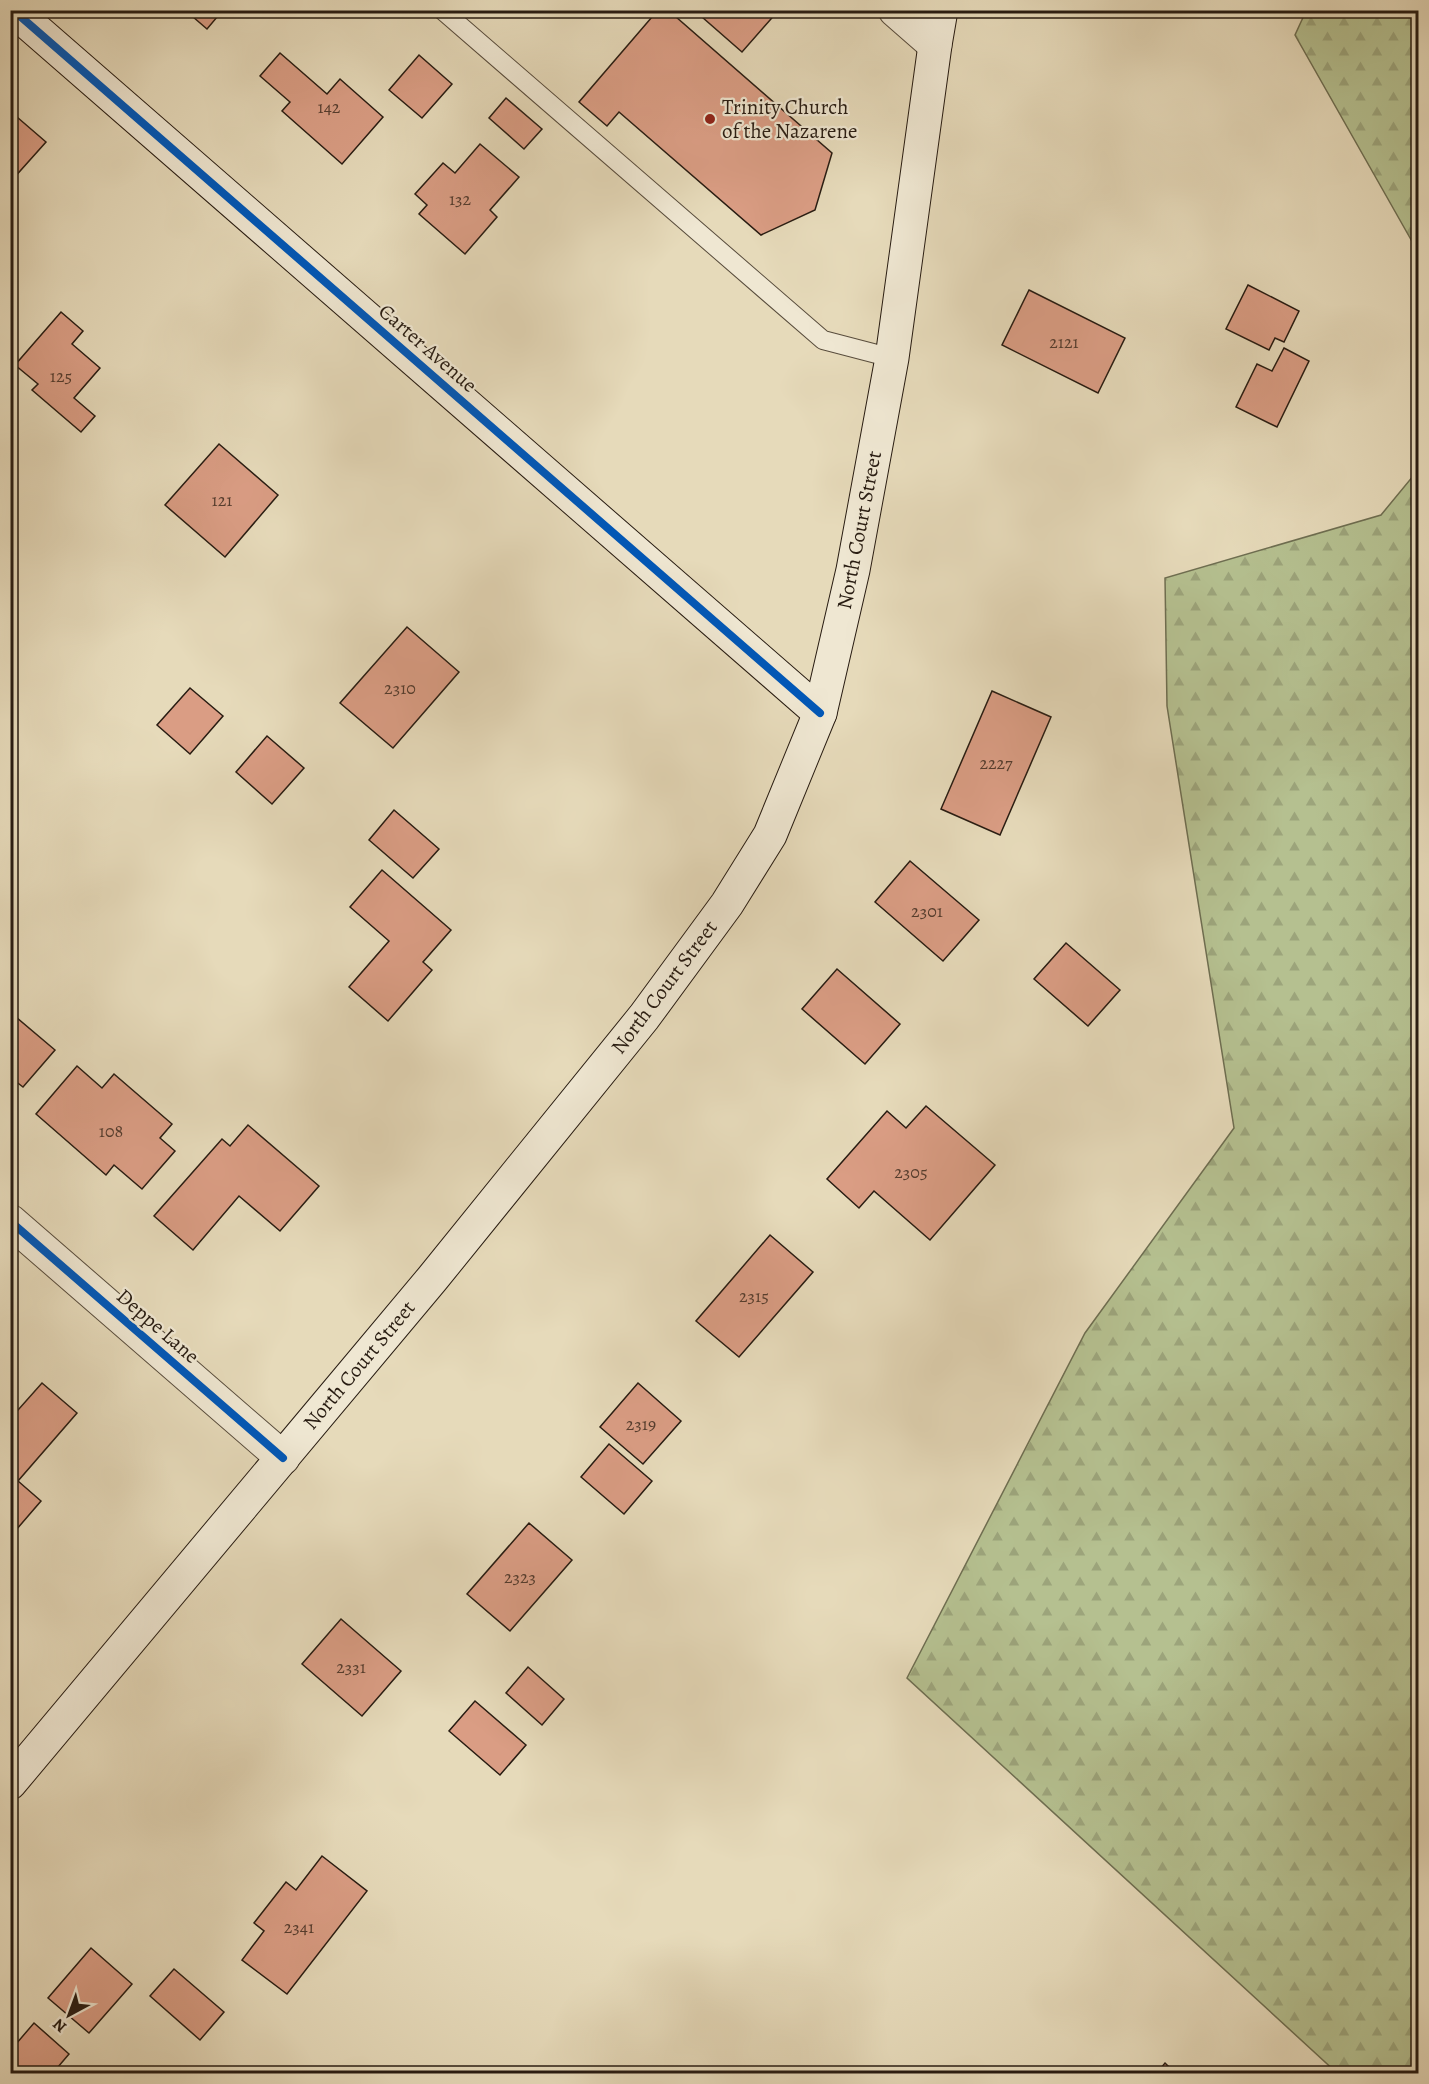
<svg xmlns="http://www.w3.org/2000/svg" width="1429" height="2084" viewBox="0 0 1429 2084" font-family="Alegreya,serif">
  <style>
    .forest { fill: url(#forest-firs); stroke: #6e6e51; stroke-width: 1.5 }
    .building { fill: #da9d84; stroke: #281c12; stroke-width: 1.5 }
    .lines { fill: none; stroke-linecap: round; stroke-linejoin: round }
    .lane-casing { stroke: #584c3c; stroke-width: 20 }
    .street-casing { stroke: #584c3c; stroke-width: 35 }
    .secondary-casing { stroke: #281c12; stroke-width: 35 }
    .lane { stroke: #efe7d2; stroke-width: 18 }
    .street { stroke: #efe7d2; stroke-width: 33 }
    .secondary { stroke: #efe7d2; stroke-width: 33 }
    .cycleway-casing { stroke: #efe7d2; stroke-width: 11 }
    .cycleway { stroke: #0057b8; stroke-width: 8 }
    .poi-dot { fill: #8f2418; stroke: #efe7d2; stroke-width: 2 }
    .labels { text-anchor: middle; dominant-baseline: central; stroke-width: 4.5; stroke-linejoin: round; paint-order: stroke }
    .number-label { font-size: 18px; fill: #543c2e }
    .poi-label { font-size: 21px; fill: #281c12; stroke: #efe7d2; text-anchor: start }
    .street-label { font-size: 21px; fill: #281c12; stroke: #efe7d2 }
  </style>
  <defs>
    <pattern id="forest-firs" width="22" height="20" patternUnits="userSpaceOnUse" patternTransform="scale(1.5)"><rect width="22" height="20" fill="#b5c090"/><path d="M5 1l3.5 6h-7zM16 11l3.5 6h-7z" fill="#9ca47b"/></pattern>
  </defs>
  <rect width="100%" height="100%" fill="#e6daba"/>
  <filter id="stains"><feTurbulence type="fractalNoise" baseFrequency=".00333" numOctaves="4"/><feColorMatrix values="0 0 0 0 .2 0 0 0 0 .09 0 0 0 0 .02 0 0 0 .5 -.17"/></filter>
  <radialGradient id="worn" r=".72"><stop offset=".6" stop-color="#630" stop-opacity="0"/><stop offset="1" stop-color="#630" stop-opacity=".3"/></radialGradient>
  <!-- forest -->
  <g class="forest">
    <polygon points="1306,11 1418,11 1418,252 1295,35"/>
    <polygon points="1418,470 1418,2073 1337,2073 907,1678 1085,1333 1234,1128 1167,706 1165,578 1381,515"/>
  </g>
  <!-- building -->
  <g class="building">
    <polygon points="185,10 223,10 207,29"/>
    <polygon points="658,10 668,10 832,153 815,210 761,235 619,112 607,126 579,102"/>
    <polygon points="694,10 777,10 778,11 742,52"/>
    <polygon points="280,53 327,94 340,79 383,117 342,164 282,111 290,102 260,76"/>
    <polygon points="419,55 452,84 422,118 389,90"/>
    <polygon points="506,98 542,129 524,149 489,118"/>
    <polygon points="10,111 46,142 12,180 10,179"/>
    <polygon points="480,144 519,177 490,210 497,217 465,254 419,214 427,205 415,194 443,163 455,173"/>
    <polygon points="1248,285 1299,311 1284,342 1275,338 1269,350 1226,329"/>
    <polygon points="1029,290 1125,338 1098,393 1002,345"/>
    <polygon points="61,312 83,331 72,344 100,368 74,398 95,416 81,432 32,390 38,384 15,365"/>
    <polygon points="1284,348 1309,361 1277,427 1236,407 1257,364 1272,371"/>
    <polygon points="219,444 278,495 225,557 165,505"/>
    <polygon points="407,627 459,672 393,748 340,703"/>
    <polygon points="190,688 223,716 190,754 157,725"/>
    <polygon points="992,691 1051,717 1000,835 941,809"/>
    <polygon points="267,736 304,768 272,804 236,772"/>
    <polygon points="394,810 439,849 413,878 369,840"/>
    <polygon points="910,861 979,920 943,961 875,902"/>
    <polygon points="382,870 451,930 423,962 432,970 388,1021 349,987 389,941 350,907"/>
    <polygon points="1066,943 1120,990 1088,1026 1034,979"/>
    <polygon points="837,969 900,1024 865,1064 802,1009"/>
    <polygon points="10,1012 55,1050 23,1087 10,1077"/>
    <polygon points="77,1066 102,1088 114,1074 172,1124 160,1138 175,1151 142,1189 114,1165 106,1175 36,1114"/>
    <polygon points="926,1106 995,1165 930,1240 874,1191 859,1208 827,1179 887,1111 906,1128"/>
    <polygon points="248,1125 319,1186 280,1231 239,1196 193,1250 154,1216 222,1139 230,1146"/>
    <polygon points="770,1235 813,1272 739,1357 696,1321"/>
    <polygon points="42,1383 77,1413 18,1481 41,1501 10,1537 10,1419"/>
    <polygon points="638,1383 681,1421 643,1464 600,1427"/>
    <polygon points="609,1444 652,1481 624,1514 581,1477"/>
    <polygon points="529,1523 572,1560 510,1631 467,1594"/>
    <polygon points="341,1619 401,1671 362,1716 302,1664"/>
    <polygon points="528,1667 564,1699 542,1725 506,1693"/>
    <polygon points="475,1701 526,1745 500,1775 449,1731"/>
    <polygon points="322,1856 367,1891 287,1994 242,1960 264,1931 254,1923 286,1882 296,1890"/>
    <polygon points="91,1948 132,1984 89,2033 48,1998"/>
    <polygon points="174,1969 224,2012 200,2040 150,1996"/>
    <polygon points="34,2023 69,2054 52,2074 10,2074 10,2051"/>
    <polygon points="1165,2063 1176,2074 1156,2074"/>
  </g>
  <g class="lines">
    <!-- lane casing -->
    <g class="lane-casing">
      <polyline id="lane" points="442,10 823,340 892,358"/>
    </g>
    <!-- street casing -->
    <g class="street-casing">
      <g id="street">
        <polyline points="895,10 935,45"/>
        <polyline points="10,1221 283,1458"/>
      </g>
    </g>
    <!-- secondary casing -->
    <g class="secondary-casing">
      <g id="secondary">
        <polyline points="13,10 820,713"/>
        <polyline points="10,1783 432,1279 644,1017 727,904 770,835 820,713 853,570 892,358 935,45 941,10"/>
      </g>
    </g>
    <!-- lane -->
    <use href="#lane" class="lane"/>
    <!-- street -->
    <use href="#street" class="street"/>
    <!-- secondary -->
    <use href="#secondary" class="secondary"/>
    <!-- cycleway casing -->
    <g class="cycleway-casing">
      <g id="cycleway">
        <polyline points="13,10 820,713"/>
        <polyline points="10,1221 283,1458"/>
      </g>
    </g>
    <!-- cycleway -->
    <use href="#cycleway" class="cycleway"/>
  </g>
  <!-- markers -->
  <circle class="poi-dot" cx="710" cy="119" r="6"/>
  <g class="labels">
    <!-- number labels -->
    <g class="number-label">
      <text x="329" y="107">142</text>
      <text x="460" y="199">132</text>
      <text x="1064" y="342">2121</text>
      <text x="61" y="376">125</text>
      <text x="222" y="500">121</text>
      <text x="400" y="688">2310</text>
      <text x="996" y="763">2227</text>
      <text x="927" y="911">2301</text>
      <text x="111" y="1131">108</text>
      <text x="911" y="1172">2305</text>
      <text x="754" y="1296">2315</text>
      <text x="641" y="1424">2319</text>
      <text x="520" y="1577">2323</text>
      <text x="351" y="1667">2331</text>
      <text x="299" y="1927">2341</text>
    </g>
    <!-- poi labels -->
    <g class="poi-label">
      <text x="722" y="107">Trinity Church<tspan x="722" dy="24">of the Nazarene</tspan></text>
    </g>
    <!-- street labels -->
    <g class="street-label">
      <text transform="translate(428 348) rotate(41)">Carter Avenue</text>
      <text transform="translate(859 530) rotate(-79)">North Court Street</text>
      <text transform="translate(664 987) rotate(-53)">North Court Street</text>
      <text transform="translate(158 1326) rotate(41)">Deppe Lane</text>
      <text transform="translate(359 1365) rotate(-50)">North Court Street</text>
    </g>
  </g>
  <!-- margin -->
  <rect width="1429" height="2084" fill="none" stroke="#e6daba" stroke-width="36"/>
  <rect x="12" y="12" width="1405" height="2060" fill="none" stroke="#281c12" stroke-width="3"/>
  <rect x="18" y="18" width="1393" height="2048" fill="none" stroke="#281c12" stroke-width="1.5"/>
  <!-- north arrow -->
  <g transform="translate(69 2015) rotate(221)" stroke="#efe7d2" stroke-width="4.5" paint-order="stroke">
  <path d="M0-4.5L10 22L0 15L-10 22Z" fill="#281c12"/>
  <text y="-9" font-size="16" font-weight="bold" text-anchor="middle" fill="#281c12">N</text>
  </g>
  <rect width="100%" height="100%" filter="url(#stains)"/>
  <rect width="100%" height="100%" fill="url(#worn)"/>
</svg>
